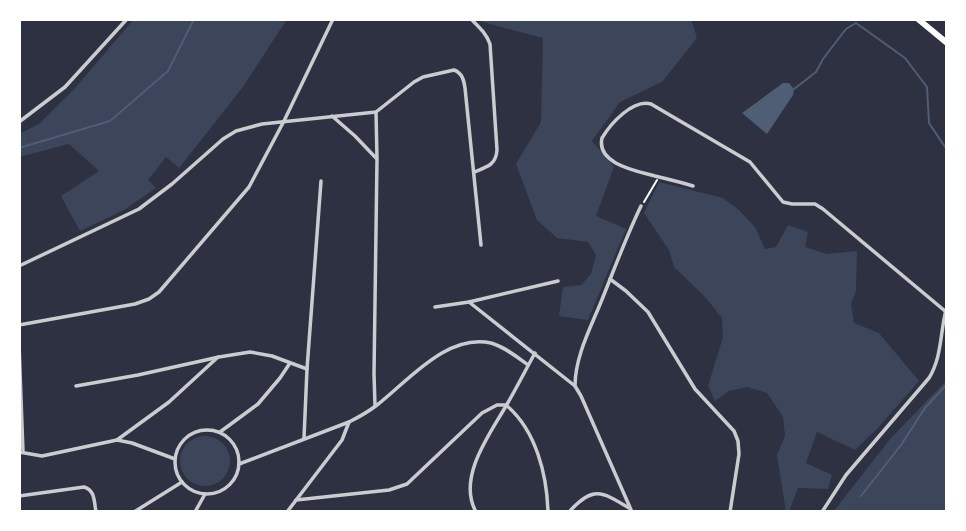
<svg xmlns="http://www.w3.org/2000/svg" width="966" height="531" viewBox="0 0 966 531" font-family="Lora,serif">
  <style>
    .green { fill: #3c4559 }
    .water { fill: #4f5d75 }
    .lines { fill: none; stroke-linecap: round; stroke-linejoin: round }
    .stream { stroke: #4f5d75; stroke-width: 2 }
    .path { stroke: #fff; stroke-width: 2 }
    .minor { stroke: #caccd0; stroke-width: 3.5 }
    .trunk { stroke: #fff; stroke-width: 6 }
  </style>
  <rect width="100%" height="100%" fill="#2d3142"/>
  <!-- green -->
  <g class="green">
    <polygon points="134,19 287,19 243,87 179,168 166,157 148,180 156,188 124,210 80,231 61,196 99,171 69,144 19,157 19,134 39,124 75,88"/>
    <polygon points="480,19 691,19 697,38 662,82 620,102 592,141 614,167 596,216 626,229 588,320 559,316 563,287 581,285 591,274 596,255 588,242 557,238 537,220 516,164 541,122 543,38 483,22"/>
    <polygon points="659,182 723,198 739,210 755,227 765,249 776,247 788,225 808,232 805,247 827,254 857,251 856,291 851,304 854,323 879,333 919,381 877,429 855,450 817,432 806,463 832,475 828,489 798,488 789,512 786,512 777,455 785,436 783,417 767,393 747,387 729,391 715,401 708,386 723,337 722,318 705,297 674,267 669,250 644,213"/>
    <polygon points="947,380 947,512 833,512 891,438"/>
    <circle cx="205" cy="461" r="25"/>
  </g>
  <!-- water -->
  <polygon class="water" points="783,83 789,83 794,89 793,95 767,134 742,113"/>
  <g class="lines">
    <!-- stream -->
    <g class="stream">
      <polyline points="794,89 816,72 823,59 846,29 856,23 905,58 927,87 929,123 947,150"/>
      <polyline points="19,148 110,121 168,71 194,19"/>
      <polyline points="861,496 901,445 925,408 947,384"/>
    </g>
    <!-- path -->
    <polyline class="path" points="644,202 657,180"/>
    <!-- minor -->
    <g class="minor">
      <path d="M 471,19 C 479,27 486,33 490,44 L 497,150 C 496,165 487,167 474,172"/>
      <polyline points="332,116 355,136 376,158"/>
      <polyline points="19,122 65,87 127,19"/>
      <path d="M 693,186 C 680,182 667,179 655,176 C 637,171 596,164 602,138 C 611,123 633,99 651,104 L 750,162 L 783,202 L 792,204 L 815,204 L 823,209 L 945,311"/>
      <path d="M 19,266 L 139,209 L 172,184 L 223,139 L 236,131 L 262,124 L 376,112 L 414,82 L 423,77 L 454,70 C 462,73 464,80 465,88 L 481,245"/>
      <polyline points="610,279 626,291 648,312 695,389 734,431 738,441 739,454 730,512"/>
      <polyline points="469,302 575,386 581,396 632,512"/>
      <polyline points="435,307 469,302 558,281"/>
      <polyline points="19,325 135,304 149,299 159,292 249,187 284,121 333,19"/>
      <polyline points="19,344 23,452"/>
      <polyline points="76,386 138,375 219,357 250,352 272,356 307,369"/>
      <path d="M 575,386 C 575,357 590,329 601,302 C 614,270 626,237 641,206"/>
      <polyline points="375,406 374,374 377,159 376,112"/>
      <circle cx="207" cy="462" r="32"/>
      <polyline points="220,432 258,404 280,378 290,363"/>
      <polyline points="304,438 307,369 321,181"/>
      <polyline points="117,440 169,402 218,357"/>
      <polyline points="19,452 42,456 117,440 132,443 175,459"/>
      <path d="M 239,464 L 349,422 C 359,417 368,412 377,405 C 408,381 447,333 491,343 C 505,347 517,357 528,365"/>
      <path d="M 19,496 L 84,487 C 95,490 94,501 96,512"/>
      <path d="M 296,500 L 389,490 L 407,484 L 482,413 L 497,405 L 506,405 C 536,430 547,475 548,512"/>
      <polyline points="134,512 182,482"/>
      <polyline points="195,512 205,494"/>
      <polyline points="287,512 342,440 349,422"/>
      <path d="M 476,512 C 457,478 489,435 506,406 C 516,389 525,371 535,353"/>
      <path d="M 569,512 C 593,486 601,491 629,508"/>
      <path d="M 822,512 L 846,475 L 929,378 C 942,357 940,333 946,310"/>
    </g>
    <!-- trunk -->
    <polyline class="trunk" points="918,19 947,43"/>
  </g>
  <!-- border -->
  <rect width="966" height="531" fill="none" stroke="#ffffff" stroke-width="42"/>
</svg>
